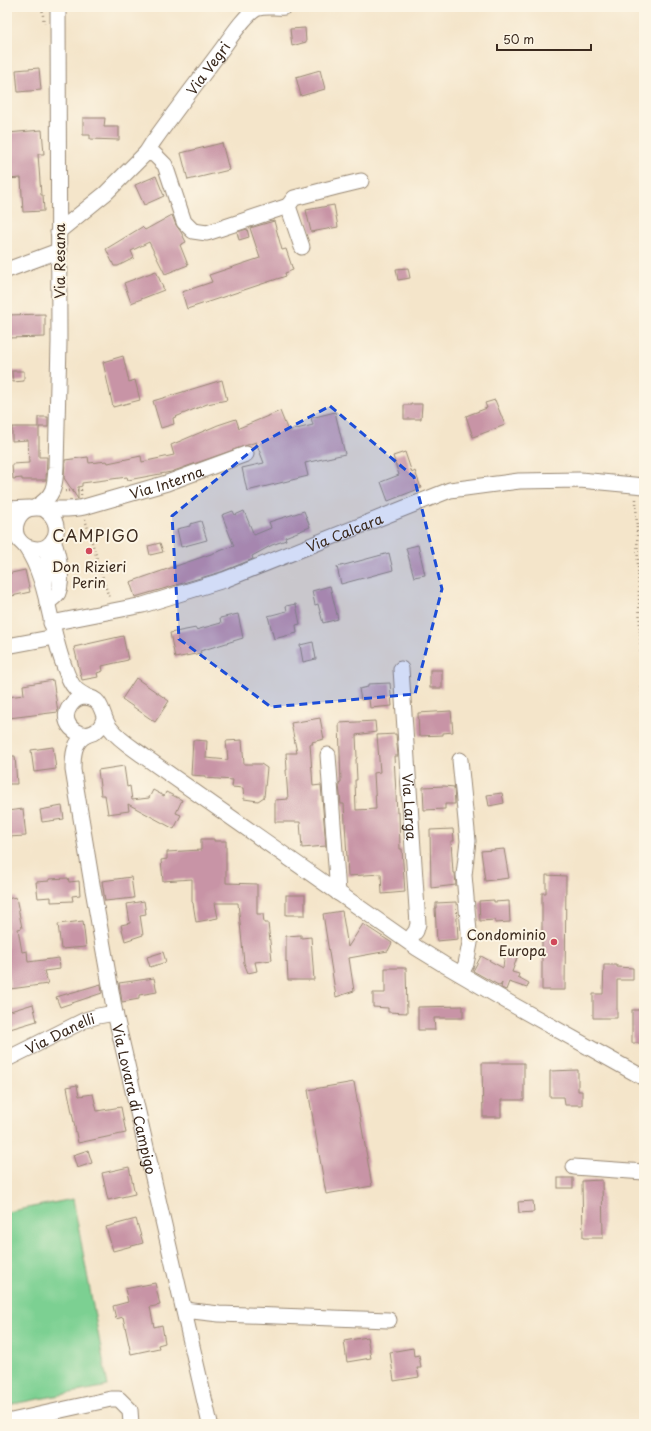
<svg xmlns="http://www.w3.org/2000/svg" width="651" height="1431" viewBox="0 0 651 1431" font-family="'Playpen Sans',sans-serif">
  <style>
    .green { fill: #7cd092; stroke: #5c7d58 }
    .building { fill: #c894a6 }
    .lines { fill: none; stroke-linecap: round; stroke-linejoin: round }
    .minor-casing { stroke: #988874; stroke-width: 17 }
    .path { stroke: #988874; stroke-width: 2.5; stroke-dasharray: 1 3; stroke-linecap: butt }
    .minor { stroke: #fff; stroke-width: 15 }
    .marked { fill: #1d4ed8; fill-opacity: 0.2; stroke: #1d4ed8; stroke-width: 3; stroke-dasharray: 8 5; stroke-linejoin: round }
    .poi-dot { fill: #d1495b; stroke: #fcf5e5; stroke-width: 1.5 }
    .labels { text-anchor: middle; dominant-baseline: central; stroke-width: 4; stroke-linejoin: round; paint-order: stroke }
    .street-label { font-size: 14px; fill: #3b2a1e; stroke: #fcf5e5 }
    .poi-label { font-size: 14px; fill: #3b2a1e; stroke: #fcf5e5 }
    .quarter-label { font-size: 16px; letter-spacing: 1px; fill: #3b2a1e; stroke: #fcf5e5 }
  </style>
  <rect width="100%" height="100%" fill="#fcf5e5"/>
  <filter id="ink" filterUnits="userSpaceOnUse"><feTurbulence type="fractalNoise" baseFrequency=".025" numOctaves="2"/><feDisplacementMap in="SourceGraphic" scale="8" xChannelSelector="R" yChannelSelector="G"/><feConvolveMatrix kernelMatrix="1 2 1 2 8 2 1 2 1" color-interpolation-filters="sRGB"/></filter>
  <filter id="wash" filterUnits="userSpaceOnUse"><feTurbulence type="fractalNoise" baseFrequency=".012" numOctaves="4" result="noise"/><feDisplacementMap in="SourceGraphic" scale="16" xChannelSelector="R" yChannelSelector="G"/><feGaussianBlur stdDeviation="0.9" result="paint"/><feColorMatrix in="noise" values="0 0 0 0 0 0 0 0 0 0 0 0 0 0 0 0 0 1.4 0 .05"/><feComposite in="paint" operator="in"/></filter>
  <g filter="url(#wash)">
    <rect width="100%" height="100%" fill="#f4e5ca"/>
    <!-- green -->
    <polygon class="green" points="73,1199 108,1386 7,1405 7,1212"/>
    <g id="blocks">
      <!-- building -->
      <g class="building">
        <polygon points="305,28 306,42 292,46 290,29"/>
        <polygon points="39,68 41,90 18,92 16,70"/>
        <polygon points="320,70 325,89 301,96 296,77"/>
        <polygon points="83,118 105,118 104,127 119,127 119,140 90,139 90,135 83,135"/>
        <polygon points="42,130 44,154 38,154 41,195 43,195 44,211 23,212 21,178 7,179 7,133"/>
        <polygon points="222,143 229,170 188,180 181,153"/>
        <polygon points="156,176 164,196 144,205 135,185"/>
        <polygon points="334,205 338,227 311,232 306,210"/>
        <polygon points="172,215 176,225 181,232 186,242 180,245 188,265 165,274 149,242 131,251 134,258 118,266 114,266 106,249 142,227 145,230"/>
        <polygon points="274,221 282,250 286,249 293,270 285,273 286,276 187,309 182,292 212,282 209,275 260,258 250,228"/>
        <polygon points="247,229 249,237 239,240 237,232"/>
        <polygon points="408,268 410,278 398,280 396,269"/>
        <polygon points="156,271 164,290 131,303 124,283"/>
        <polygon points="45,314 45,337 7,338 7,315"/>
        <polygon points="123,356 129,382 135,380 140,400 113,407 103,362"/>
        <polygon points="12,371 24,371 24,381 13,382"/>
        <polygon points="222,380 227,400 207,404 173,418 174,424 161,428 153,401"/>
        <polygon points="495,400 505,425 473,437 466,416 487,408 485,403"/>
        <polygon points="411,404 422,404 421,419 404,419 404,405 411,405"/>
        <polygon points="280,411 288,431 313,425 311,418 335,412 345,454 305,463 308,476 247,491 242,468 264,463 256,442 171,472 128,480 127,477 82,483 82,486 78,487 78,499 64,478 65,460 88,457 89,463 107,461 108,463 141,456 142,462 174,455 171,445 218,425 236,419 239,428"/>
        <polygon points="38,417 48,417 48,427 39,427 39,457 47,457 46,480 22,480 22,478 13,479 12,464 29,463 28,440 12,441 12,427 38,427"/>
        <polygon points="405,452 412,473 415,471 421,488 388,501 381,482 399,475 393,456"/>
        <polygon points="233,511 235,515 244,511 254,535 271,528 269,522 304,511 310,527 285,537 286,540 272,545 252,556 253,559 221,572 135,597 130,582 234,546 222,515"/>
        <polygon points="201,521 207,540 181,547 177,529 190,526 190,524"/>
        <polygon points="160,543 163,552 150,555 148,546"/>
        <polygon points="418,545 425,575 414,577 406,548"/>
        <polygon points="389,553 393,570 341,584 337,567"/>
        <polygon points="25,570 30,592 7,597 7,574"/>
        <polygon points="330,586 338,619 323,623 318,604 315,605 312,591"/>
        <polygon points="296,604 300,624 296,625 297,633 274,639 268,616 287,611 286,606"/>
        <polygon points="238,614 243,638 200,651 201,653 175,658 170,633 196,628 196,630 221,623 220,618"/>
        <polygon points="123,636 128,660 102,666 103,671 97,673 98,677 82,680 74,647"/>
        <polygon points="313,642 316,659 303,662 300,645"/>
        <rect x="430" y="670" width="12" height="18"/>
        <polygon points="136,678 169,701 155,722 122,699"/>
        <polygon points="53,680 58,712 9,718 7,697 24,695 23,685"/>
        <polygon points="390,683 392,706 370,708 369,699 361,700 359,689 368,687 368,684"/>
        <polygon points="451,711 453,732 443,733 443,735 419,736 418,713"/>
        <polygon points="320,718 324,739 312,742 313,744 310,744 313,786 321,785 326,846 302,848 300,822 275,822 275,800 288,799 286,770 287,770 286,753 297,753 291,723"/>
        <polygon points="375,721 376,732 356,735 357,758 356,759 357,780 355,780 356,810 376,809 374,773 380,772 377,735 396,734 398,756 394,756 397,813 399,813 400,849 402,849 405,892 382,894 381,874 348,876 344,804 341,804 339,785 340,782 341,782 339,723"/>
        <polygon points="193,740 207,741 206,758 228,760 226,741 242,740 244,764 261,764 267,768 264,797 258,801 244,799 243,788 232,787 233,780 205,778 205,776 191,775"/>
        <polygon points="53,747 56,769 34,772 31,750"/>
        <polygon points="7,756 15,756 17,784 7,784"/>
        <polygon points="124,766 127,787 130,786 132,800 149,798 153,790 164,796 166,792 182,800 176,813 181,815 174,829 128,804 129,811 108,814 105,795 101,795 98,770"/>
        <polygon points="444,786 454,787 455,804 445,804 445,809 424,810 423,787"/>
        <polygon points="502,793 504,803 489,806 487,795"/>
        <polygon points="62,806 64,819 42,822 40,810"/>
        <polygon points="23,809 26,836 7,837 7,811"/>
        <polygon points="453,829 454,841 451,841 453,873 455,873 456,885 431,888 430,830"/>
        <polygon points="201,839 214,839 214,841 226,841 226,883 257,884 257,914 263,914 264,923 268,923 272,960 255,962 257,971 248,973 244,963 238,903 215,903 218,918 196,922 193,903 192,902 192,879 163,881 161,860 167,859 167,852 201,850"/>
        <polygon points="504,849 509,878 485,881 481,851"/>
        <polygon points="546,875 566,876 565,990 542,990 542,893 546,893"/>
        <polygon points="131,877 134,898 105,901 102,881"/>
        <polygon points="68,878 69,882 79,881 80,895 72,896 73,901 51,902 51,897 38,898 36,882 49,881 49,879"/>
        <rect x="286" y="895" width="19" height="20"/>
        <polygon points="16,897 22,928 18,929 22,952 27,951 28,962 59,958 60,969 44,971 48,984 10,989 7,963 7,899"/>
        <polygon points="494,900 494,902 509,901 510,922 495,923 495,920 480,921 479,901"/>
        <polygon points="144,901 146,914 140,915 143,935 125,941 121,925 130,923 127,904"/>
        <polygon points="456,902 458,939 437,941 435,908 436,908 436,903"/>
        <polygon points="342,911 348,947 363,924 392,943 388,951 349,958 354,991 336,997 323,914"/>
        <polygon points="83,921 86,947 61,949 58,924"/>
        <polygon points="301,935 301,938 311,937 314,980 288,980 287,961 286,962 286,936"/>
        <polygon points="505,951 518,955 512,972 519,974 518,977 529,983 527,988 509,982 506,990 501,988 502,983 500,986 473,971 481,956 503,968"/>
        <polygon points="163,952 166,962 150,967 147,957"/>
        <polygon points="604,965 617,965 617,967 633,968 633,980 617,980 617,1018 593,1018 593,994 603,994"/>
        <polygon points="385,968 406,968 407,1013 388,1012 388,1008 373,1007 373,993 385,993"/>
        <polygon points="154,978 157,992 139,995 139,999 122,1002 119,983"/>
        <polygon points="101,984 102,993 60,1007 56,997"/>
        <polygon points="33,1004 37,1021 10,1029 7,1018 7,1012"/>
        <polygon points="463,1006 463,1018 434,1018 435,1030 418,1030 418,1007"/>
        <rect x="632" y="1010" width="12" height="33"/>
        <polygon points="482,1063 524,1063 524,1100 501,1100 501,1117 483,1117"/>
        <polygon points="578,1070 578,1091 582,1091 582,1105 565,1105 564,1097 550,1097 550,1071"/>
        <polygon points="354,1082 372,1186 326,1194 308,1090"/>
        <polygon points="77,1085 79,1096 93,1094 97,1111 121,1107 126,1133 78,1143 67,1087"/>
        <polygon points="88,1150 92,1163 77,1168 73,1155"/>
        <polygon points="129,1167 135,1194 108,1200 102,1173"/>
        <rect x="558" y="1178" width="15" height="10"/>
        <polygon points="602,1180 603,1238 583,1238 582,1181"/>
        <polygon points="533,1201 534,1212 519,1213 518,1202"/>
        <polygon points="136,1219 143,1243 113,1251 106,1227"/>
        <polygon points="155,1283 160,1305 150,1307 154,1327 162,1325 165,1343 158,1345 159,1348 131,1354 123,1317 116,1319 113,1306 128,1302 125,1289"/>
        <polygon points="367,1337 371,1358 347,1362 344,1341"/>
        <polygon points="413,1348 414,1356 419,1355 421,1368 417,1368 419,1377 394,1381 390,1352"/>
      </g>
    </g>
  </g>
  <g filter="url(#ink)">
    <use href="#blocks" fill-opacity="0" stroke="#988874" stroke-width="1"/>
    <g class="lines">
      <!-- minor casing -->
      <g class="minor-casing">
        <g id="minor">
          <path id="s1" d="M 146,153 L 153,142 C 175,111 199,80 222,49 C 230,38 245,15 256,9 C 265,5 275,8 284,7"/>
          <polyline points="58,232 106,193 146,153 154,154 165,165 184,222 193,231 207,233 288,206"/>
          <polyline points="302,247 288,206 294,198 336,187 361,181"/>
          <polyline points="7,270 58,251"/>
          <path d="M 36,507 C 54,496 55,487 56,467 L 59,342 L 58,7"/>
          <path id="s2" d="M 42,508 C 68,522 55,555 31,548 C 25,547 20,542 17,537 C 15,532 15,526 17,521 C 19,516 23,511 29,509 C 35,507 41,508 47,509 C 59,509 73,510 84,507 L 167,483 L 246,454"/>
          <polyline points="7,509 29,508"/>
          <path d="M 25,546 C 48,579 49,625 63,663 C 66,671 69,682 75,688 C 79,693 85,695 90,698"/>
          <polyline points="45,584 48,555 51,543"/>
          <path d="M 47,603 C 50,600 56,597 58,593 C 64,579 58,553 53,540"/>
          <path id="s3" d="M 51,623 L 143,605 L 224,580 L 450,490 L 519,481 L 580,480 L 644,486"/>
          <polyline points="7,646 55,637"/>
          <path id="s4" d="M 401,669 L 418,924 L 416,931 L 408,941"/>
          <path d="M 104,718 C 96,750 54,729 70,706 C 73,701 79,697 86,697 C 104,698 101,717 110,728 C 119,740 133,748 145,757 L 417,948 L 443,964 L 515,1006 L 644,1078"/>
          <path id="s5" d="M 87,735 C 73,741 73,757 73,770 L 92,884 L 115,1013 L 210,1424"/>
          <polyline points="328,755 338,893"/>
          <polyline points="460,760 468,841 464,875 470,943 466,964 461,974"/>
          <path id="s6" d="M 7,1059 L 85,1020 L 98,1016 L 115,1013"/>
          <polyline points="574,1167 644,1172"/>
          <polyline points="184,1310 219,1314 389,1320"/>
          <polyline points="7,1422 111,1399 119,1399 130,1410 131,1424"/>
        </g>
      </g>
      <!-- path -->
      <g class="path">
        <polyline points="42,7 44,24"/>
        <polyline points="65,491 81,490 81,496"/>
        <polyline points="636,499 642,695 644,700"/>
        <polyline points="85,519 109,598"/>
      </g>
      <!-- minor -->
      <use href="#minor" class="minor"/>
    </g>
  </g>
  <!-- marked area -->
  <path class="marked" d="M 330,406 L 414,477 L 442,589 L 415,694 L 271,707 L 179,639 L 172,516 L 261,443 Z"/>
  <!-- markers -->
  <g class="poi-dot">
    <circle cx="89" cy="551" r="4"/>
    <circle cx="554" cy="942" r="4"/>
  </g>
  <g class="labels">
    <!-- street labels -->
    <g class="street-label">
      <text stroke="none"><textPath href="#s1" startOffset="105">Via Vegri</textPath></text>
      <text transform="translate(59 261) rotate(-90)">Via Resana</text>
      <text stroke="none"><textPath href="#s2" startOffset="257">Via Interna</textPath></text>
      <text stroke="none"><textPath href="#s3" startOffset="308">Via Calcara</textPath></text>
      <text stroke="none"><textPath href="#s4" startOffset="138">Via Larga</textPath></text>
      <text stroke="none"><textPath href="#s6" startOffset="59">Via Danelli</textPath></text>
      <text stroke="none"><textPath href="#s5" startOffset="375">Via Lovara di Campigo</textPath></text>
    </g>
    <!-- poi labels -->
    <g class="poi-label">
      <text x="89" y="566">Don Rizieri<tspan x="89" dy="16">Perin</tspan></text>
      <text x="546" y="934" text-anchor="end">Condominio<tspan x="546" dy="16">Europa</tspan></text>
    </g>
    <!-- quarter labels -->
    <g class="quarter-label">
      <text x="96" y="535">CAMPIGO</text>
    </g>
  </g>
  <!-- margin -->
  <rect width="651" height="1431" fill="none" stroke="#fcf5e5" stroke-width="24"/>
  <!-- scale -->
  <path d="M497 44v6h94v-6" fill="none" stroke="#3b2a1e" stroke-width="2"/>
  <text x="503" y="44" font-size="12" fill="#3b2a1e" stroke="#fcf5e5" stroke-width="3" paint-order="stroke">50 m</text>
</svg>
